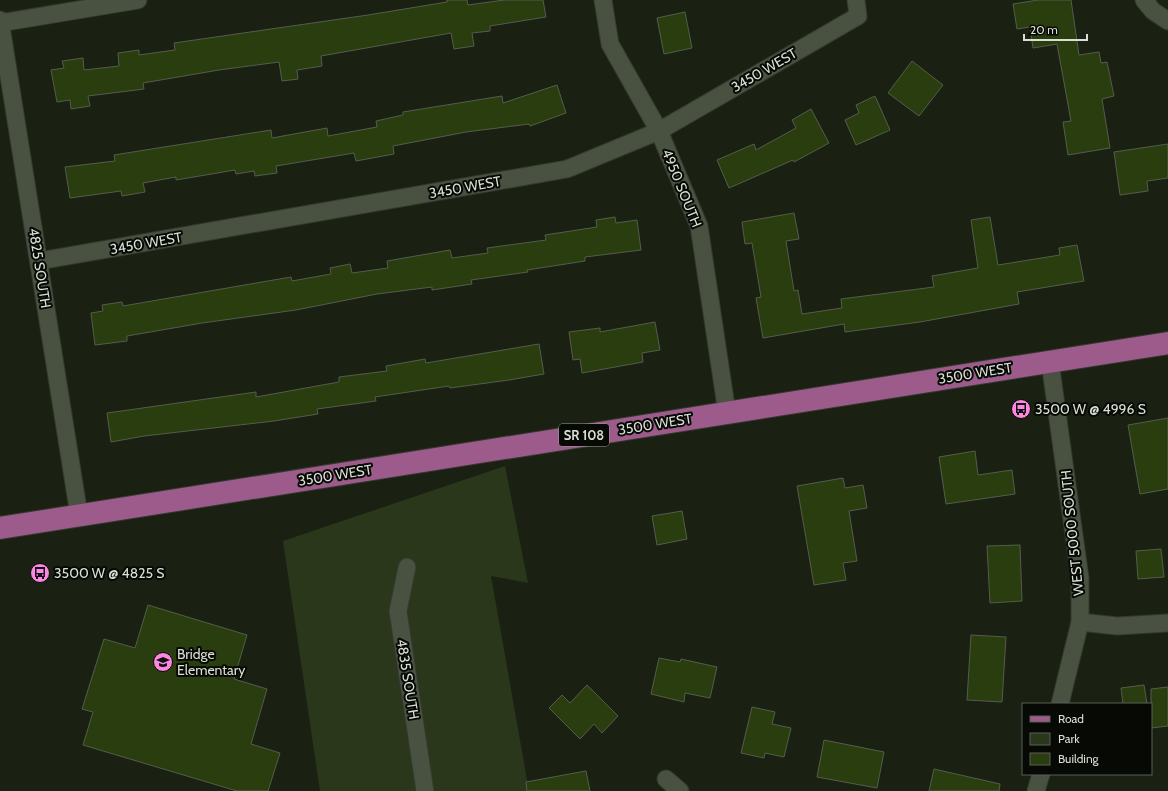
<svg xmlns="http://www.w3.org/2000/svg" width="1168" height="791" viewBox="0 0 1168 791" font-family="Cabin,sans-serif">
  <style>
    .green { fill: #2a371a }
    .building { fill: #2a3d0f; stroke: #545d4c }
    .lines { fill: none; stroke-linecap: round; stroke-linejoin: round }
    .street-casing { stroke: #343930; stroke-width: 19 }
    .primary-casing { stroke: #343930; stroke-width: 24 }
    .street { stroke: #495140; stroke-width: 17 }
    .primary { stroke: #9c5b8a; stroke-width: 22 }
    .labels { text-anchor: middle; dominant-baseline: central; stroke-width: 4; stroke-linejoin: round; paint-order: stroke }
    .shield { fill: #060904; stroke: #9a9f96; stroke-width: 1 }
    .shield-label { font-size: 13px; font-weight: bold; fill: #dadfd5 }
    .street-label { font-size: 14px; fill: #dadfd5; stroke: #060904 }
    .poi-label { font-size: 14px; fill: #dadfd5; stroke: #060904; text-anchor: start }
  </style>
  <rect width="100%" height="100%" fill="#1a2112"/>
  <!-- green -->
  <polygon class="green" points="505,466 528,583 491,576 529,791 320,791 283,541"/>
  <!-- building -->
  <g class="building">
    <polygon points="447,0 467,0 468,5 504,0 543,0 546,17 490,26 490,31 472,33 474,46 454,49 451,33 321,56 322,66 297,70 298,79 282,81 279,62 219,70 143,83 144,89 88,96 90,106 71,109 70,100 57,102 51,70 64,68 62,61 83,58 84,70 119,66 118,53 139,50 139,55 175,50 174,43 368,15 447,2"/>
    <polygon points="1038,0 1071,0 1079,55 1099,52 1101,63 1107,62 1114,96 1102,99 1110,148 1068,155 1063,122 1071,121 1057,44 1033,48 1030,27 1017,29 1013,4"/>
    <polygon points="685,12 692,48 664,54 657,18"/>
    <polygon points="912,61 943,85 919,116 888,93"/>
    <polygon points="557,85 566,113 530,126 529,124 466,132 393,146 394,154 356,161 354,153 276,166 277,173 255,176 254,171 236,174 235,170 176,180 176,177 143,183 145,192 122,196 121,191 70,198 65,167 115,161 114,155 271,130 272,138 327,128 328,136 377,127 376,121 403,115 403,112 502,96 503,103"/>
    <polygon points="875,96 890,130 856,145 845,120 859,113 856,105"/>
    <polygon points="811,109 829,143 794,162 793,160 729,188 717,160 754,144 756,150 796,128 792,120"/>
    <polygon points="1168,144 1168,178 1147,181 1148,191 1120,195 1114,152"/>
    <polygon points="794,213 799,239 786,241 794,291 798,290 802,314 842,308 841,299 934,287 932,276 978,268 971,220 990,217 998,265 1060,255 1059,248 1077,245 1084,281 1017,292 1019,304 920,322 845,332 844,324 763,338 756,298 761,297 752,243 745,244 742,222"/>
    <polygon points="615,217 616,223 637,220 641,250 585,257 585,261 527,270 528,272 471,280 472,284 432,290 432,287 377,294 296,310 202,323 127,336 127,341 95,345 91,313 103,311 102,305 122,302 123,306 291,277 292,281 331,274 330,268 350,264 352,273 388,268 387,261 450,250 452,258 488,253 487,248 546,240 545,235 597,227 596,220"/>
    <polygon points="655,322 660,350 642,353 643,362 582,373 580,359 573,360 569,332 600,328 600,332"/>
    <polygon points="539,344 544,374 509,380 450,388 449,386 375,397 376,401 317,409 318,414 274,421 144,436 111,442 107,413 256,392 256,397 339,382 339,377 387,371 386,366 425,359 426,363"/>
    <polygon points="1168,418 1168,489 1140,494 1128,425"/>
    <polygon points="975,451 978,475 1012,470 1015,494 946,504 939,457"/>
    <polygon points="843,478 845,488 863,485 867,508 849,511 857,561 843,563 846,580 814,585 797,486"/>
    <polygon points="682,511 687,539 657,545 652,516"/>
    <polygon points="1020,545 1022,601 990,603 987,546"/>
    <polygon points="1161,549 1164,577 1138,579 1136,551"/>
    <polygon points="148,605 247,635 234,679 267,689 251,744 280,753 268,791 237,791 83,745 93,712 82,709 104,639 135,648"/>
    <polygon points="971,635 1006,637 1002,702 967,700"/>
    <polygon points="659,658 680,662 681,659 717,667 710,698 685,693 684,702 651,694"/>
    <polygon points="587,685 618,716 602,733 594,724 580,739 549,708 562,695 570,703"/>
    <polygon points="1144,685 1147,704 1123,704 1121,688"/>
    <polygon points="1168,687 1168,726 1151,728 1151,689"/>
    <polygon points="752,707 775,712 772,724 791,728 784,757 765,753 764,758 741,753"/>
    <polygon points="824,740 884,752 877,788 817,777"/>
    <polygon points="934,769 1000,784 999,791 929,791"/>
    <polygon points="586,771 590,791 527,791 526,782"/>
  </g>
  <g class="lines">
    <!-- street casing -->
    <g class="street-casing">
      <g id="street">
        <polyline points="603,0 610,44 659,131 699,226 727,413"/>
        <polyline points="1144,0 1153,11 1168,21"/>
        <polyline points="0,20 79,515"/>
        <polyline points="0,23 138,0"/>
        <polyline points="39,261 567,169 659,131 858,16 856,0"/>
        <polyline points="1050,362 1080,578 1080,622 1060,704"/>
        <polyline points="407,567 398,611 425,791"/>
        <polyline points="1080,622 1117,626 1168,623"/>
        <polyline points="666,779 680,791"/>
        <polyline points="1036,791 1041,774"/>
      </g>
    </g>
    <!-- primary casing -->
    <g class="primary-casing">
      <polyline id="primary" points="0,528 1168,343"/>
    </g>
    <!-- street -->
    <use href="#street" class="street"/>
    <!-- primary -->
    <use href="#primary" class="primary"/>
  </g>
  <!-- icons -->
  <defs>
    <g id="bus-disc" transform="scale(1)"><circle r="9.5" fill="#fd86e2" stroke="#060904"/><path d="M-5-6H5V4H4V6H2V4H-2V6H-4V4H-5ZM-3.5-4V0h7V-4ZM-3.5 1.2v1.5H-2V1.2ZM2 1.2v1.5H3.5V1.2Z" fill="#111"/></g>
    <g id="school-disc" transform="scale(1)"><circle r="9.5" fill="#fd86e2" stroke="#060904"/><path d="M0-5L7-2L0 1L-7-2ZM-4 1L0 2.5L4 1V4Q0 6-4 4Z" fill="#111"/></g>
  </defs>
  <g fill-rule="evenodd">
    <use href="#bus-disc" x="1021" y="409"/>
    <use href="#bus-disc" x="40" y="573"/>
    <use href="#school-disc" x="163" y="662"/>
  </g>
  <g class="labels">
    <!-- shield labels -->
    <rect class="shield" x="559" y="424" width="50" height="22" rx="3"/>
    <g class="shield-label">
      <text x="584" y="435">SR 108</text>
    </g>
    <!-- street labels -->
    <g class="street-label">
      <text transform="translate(764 70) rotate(-30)">3450 WEST</text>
      <text transform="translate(465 187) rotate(-10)">3450 WEST</text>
      <text transform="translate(682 188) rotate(68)">4950 SOUTH</text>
      <text transform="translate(146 243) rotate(-10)">3450 WEST</text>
      <text transform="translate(40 268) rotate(81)">4825 SOUTH</text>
      <text transform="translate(975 373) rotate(-9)">3500 WEST</text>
      <text transform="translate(655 424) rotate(-9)">3500 WEST</text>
      <text transform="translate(335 475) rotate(-9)">3500 WEST</text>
      <text transform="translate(1072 533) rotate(-96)">WEST 5000 SOUTH</text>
      <text transform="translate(408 679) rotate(81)">4835 SOUTH</text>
    </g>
    <!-- poi labels -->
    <g class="poi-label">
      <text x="1035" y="409">3500 W @ 4996 S</text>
      <text x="54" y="573">3500 W @ 4825 S</text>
      <text x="177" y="654">Bridge<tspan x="177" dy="16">Elementary</tspan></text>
    </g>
  </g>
  <!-- legend -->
  <rect x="1022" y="703" width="130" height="72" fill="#060904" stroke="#5b5f58"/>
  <rect x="1030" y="716" width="20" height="6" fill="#9c5b8a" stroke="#5b5f58"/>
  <text x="1058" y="723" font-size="12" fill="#dadfd5">Road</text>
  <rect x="1030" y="733" width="20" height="12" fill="#2a371a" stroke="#5b5f58"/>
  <text x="1058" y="743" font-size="12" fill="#dadfd5">Park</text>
  <rect x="1030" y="753" width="20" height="12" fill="#2a3d0f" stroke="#5b5f58"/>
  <text x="1058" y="763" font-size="12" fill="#dadfd5">Building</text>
  <!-- scale -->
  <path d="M1024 34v6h63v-6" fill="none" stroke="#dadfd5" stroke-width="2"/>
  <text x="1030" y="34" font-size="12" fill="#dadfd5" stroke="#060904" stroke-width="3" paint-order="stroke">20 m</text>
</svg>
